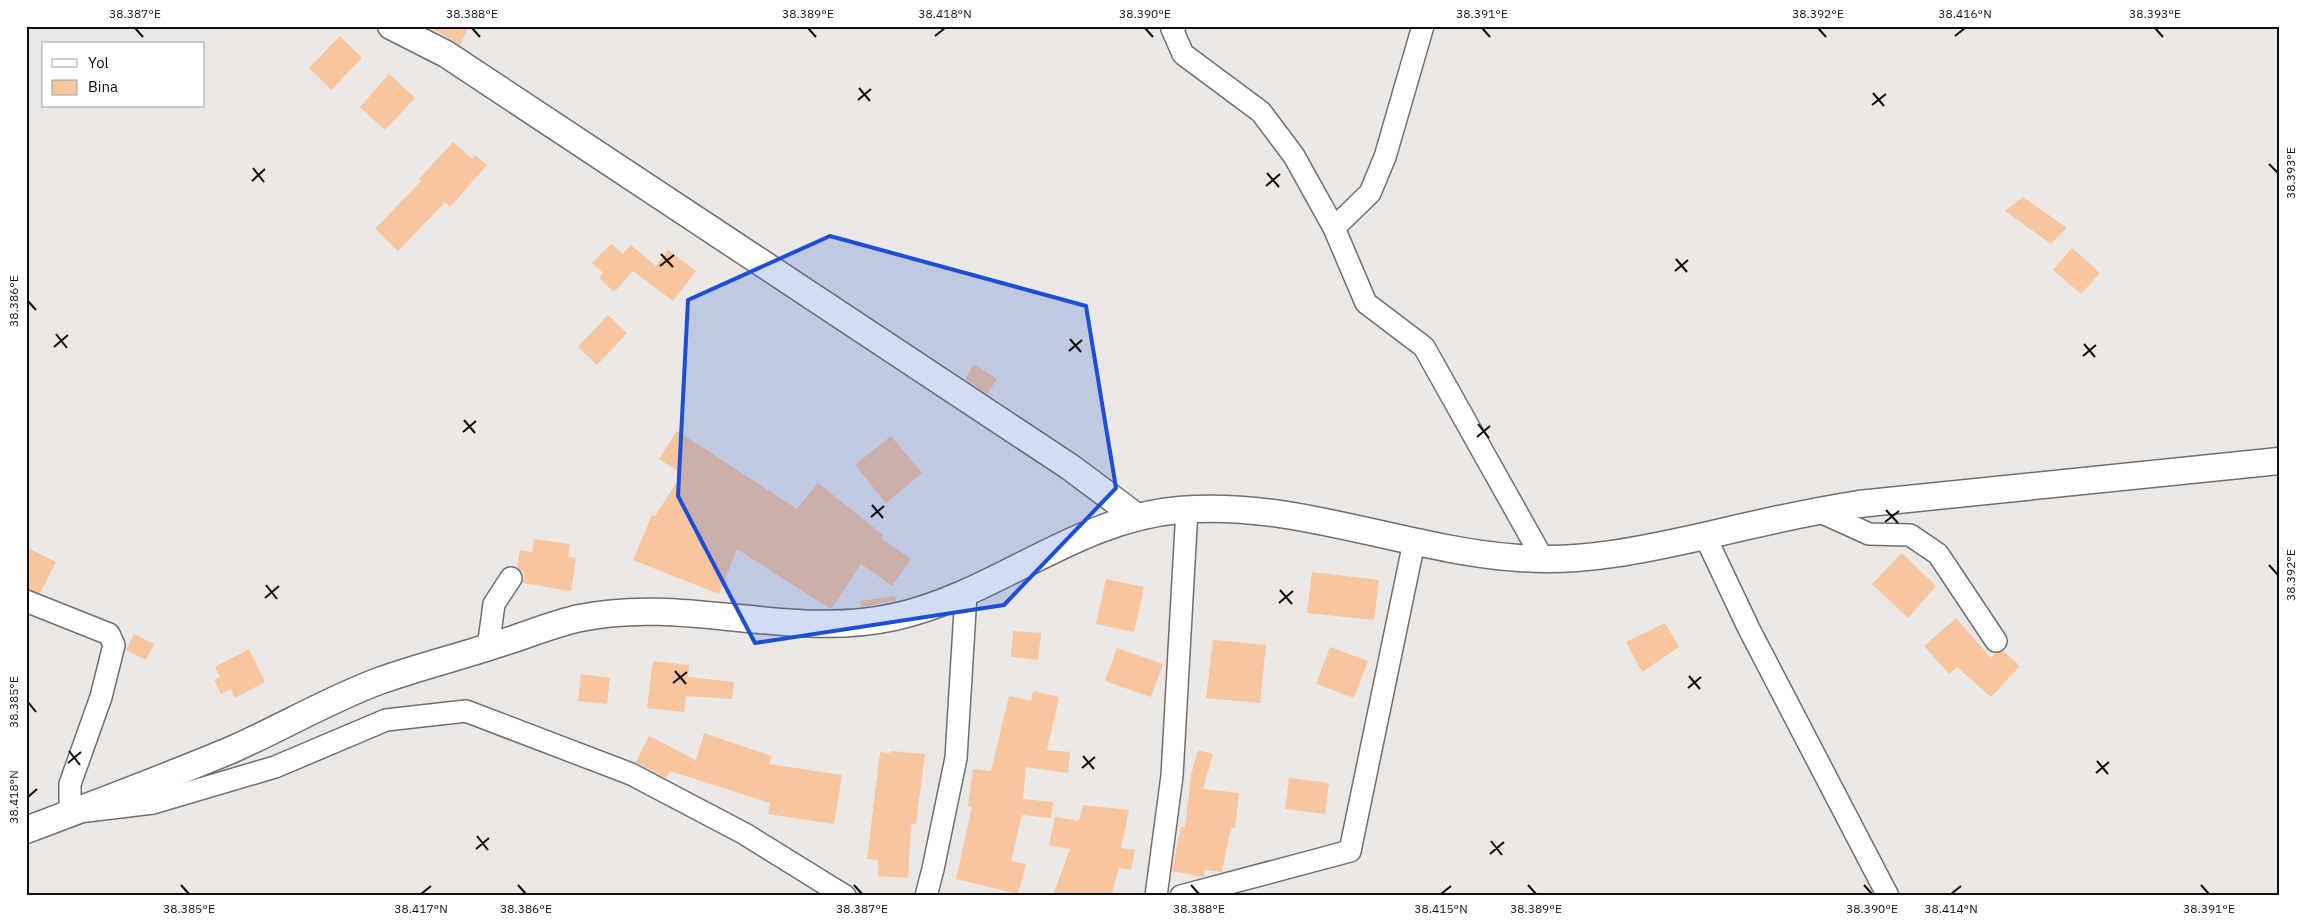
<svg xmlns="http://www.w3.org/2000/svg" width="2305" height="922" viewBox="0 0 2305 922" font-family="'IBM Plex Sans',sans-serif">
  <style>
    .building { fill: #f7c59e }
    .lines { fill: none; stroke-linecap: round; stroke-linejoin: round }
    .minor-casing { stroke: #716e6c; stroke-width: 24 }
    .tertiary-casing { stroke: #716e6c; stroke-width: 29 }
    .minor { stroke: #fff; stroke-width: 21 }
    .tertiary { stroke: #fff; stroke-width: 26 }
    .marked { fill: #1d4ed8; fill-opacity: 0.2; stroke: #1d4ed8; stroke-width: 4; stroke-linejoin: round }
    .ticks { fill: none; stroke: #0f0e0d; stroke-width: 2 }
    .neatline { fill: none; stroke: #0f0e0d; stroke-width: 2 }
    .ticks-label { font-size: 12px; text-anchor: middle; fill: #0f0e0d }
  </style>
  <rect width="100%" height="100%" fill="#eae7e4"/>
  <!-- building -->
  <g class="building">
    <polygon points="428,26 469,26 460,45"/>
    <polygon points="340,36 362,58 331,90 309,68"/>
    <polygon points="389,74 415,98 385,130 360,107"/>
    <polygon points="453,142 472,159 475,155 487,165 450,207 445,202 398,251 375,229 421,181 419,179"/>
    <polygon points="2023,197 2067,228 2051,244 2005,211"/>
    <polygon points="611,244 623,254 631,245 656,266 668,250 696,271 673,301 633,271 614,292 599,278 603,273 592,263"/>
    <polygon points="2072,248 2100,273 2081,294 2053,270"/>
    <polygon points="608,315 627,333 597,365 578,347"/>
    <polygon points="974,364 997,379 987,394 965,379"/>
    <polygon points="677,431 797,509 818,483 883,535 881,538 911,559 892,586 861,564 832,608 829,608 737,549 719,594 633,560 652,515 655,516 682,474 659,459"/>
    <polygon points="891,436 922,473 886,503 855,465"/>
    <polygon points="534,539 570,544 568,557 576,558 571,591 523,583 525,574 517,567 520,550 532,552"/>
    <polygon points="26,547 56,562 40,593 26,589"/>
    <polygon points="1902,553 1936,586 1908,618 1872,584"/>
    <polygon points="1312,572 1379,580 1374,620 1307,613"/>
    <polygon points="1106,579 1144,587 1134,632 1096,624"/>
    <polygon points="895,596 896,601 861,607 860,601"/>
    <polygon points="1956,618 1991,658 1995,653 2003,651 2020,666 1991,697 1957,667 1949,674 1924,646"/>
    <polygon points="1665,623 1679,647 1642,672 1626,642"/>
    <polygon points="1013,631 1041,633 1038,660 1011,657"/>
    <polygon points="134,634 154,644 146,660 126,650"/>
    <polygon points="1213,640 1266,645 1260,703 1206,698"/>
    <polygon points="1330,647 1368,661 1354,698 1316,684"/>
    <polygon points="1117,648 1163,664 1151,697 1105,681"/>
    <polygon points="249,649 265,682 235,698 231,689 221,694 214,680 220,677 215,667"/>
    <polygon points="653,661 689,665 688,677 734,682 732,699 686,696 684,712 647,708"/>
    <polygon points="581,674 610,678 607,704 578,701"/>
    <polygon points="1033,691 1059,697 1047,750 1070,752 1068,773 1026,767 1023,799 1053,802 1051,818 1022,815 1011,861 1026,864 1018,894 956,879 972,807 968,806 973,769 991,771 1009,696 1031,701"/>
    <polygon points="704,733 772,756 769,764 842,775 834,824 768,814 770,803 670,771 666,778 636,762 649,736 696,760"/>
    <polygon points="1198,750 1213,754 1203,789 1239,793 1235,828 1231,827 1222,872 1205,870 1204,877 1172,871 1181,827 1185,827 1191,775"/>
    <polygon points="891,751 925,754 916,824 911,824 908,878 878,876 878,860 867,859 880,752 890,753"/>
    <polygon points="1289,778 1329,783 1325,814 1285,809"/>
    <polygon points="1083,805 1129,810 1121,848 1135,850 1131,870 1119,868 1111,896 1053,896 1070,849 1049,845 1055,817 1079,821"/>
  </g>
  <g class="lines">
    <!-- minor casing -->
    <g class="minor-casing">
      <g id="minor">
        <polyline points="1175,26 1172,29 1183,54 1261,112 1294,156 1334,228"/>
        <polyline points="1423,26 1385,157 1370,193 1334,228 1366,303 1424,347 1543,559"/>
        <polyline points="1816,510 1869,534 1910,535 1938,554 1996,641"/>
        <polyline points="1705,536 1749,629 1888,896"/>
        <polyline points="26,601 109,634 114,645 101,697 70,784 70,813 153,803 275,767 386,720 466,711 631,774 745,834 845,896"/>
        <polyline points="488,648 494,604 511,578"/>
        <polyline points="926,896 933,869 956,758 966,594"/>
        <polyline points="1156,896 1172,776 1187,509"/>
        <polyline points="1181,896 1350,851 1414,542"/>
      </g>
    </g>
    <!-- tertiary casing -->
    <g class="tertiary-casing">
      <g id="tertiary">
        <polyline points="391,26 446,54 1070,467 1137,517"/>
        <path d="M 26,830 C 95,804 164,778 231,750 C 281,728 328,700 379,681 C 418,667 459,657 498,644 C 525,636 552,624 580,618 C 684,596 791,640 894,617 C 995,595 1075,519 1179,510 C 1296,500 1405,550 1519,558 C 1584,563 1647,549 1709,535 C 1759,523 1808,512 1859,504 L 2279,461"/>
      </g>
    </g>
    <!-- minor -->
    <use href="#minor" class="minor"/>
    <!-- tertiary -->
    <use href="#tertiary" class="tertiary"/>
  </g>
  <!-- marked area -->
  <path class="marked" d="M 830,236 L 1086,306 L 1116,488 L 1004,605 L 755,643 L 678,496 L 688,300 Z"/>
  <!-- ticks -->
  <path class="ticks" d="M 135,28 L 143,37M 472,28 L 480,37M 808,28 L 816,37M 1145,28 L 1153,37M 1482,28 L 1490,37M 1818,28 L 1826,37M 2155,28 L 2163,37M 935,36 L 945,28M 1955,36 L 1965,28M 859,88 L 870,101M 1873,93 L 1884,106M 858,100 L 871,89M 1872,105 L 1886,94M 2269,164 L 2278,173M 253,168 L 264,182M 1267,173 L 1279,187M 252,181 L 265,169M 1266,186 L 1280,174M 661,254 L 673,267M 1676,259 L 1687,272M 660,266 L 674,255M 1675,271 L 1688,260M 28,301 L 36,310M 56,334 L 67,348M 1070,339 L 1081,352M 2084,344 L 2095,357M 54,347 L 68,335M 1069,351 L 1082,340M 2083,356 L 2096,345M 464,420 L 475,433M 1478,424 L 1489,438M 463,432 L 476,421M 1477,437 L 1490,426M 872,505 L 883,518M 1886,510 L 1898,523M 871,517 L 884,506M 1885,522 L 1899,511M 2269,565 L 2278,575M 266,585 L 277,599M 1280,590 L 1292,604M 265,598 L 279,586M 1279,603 L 1293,591M 675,671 L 686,684M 1689,676 L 1700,689M 673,683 L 687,672M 1688,688 L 1701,677M 28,702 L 36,712M 69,751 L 80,765M 1083,756 L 1094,769M 2097,761 L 2108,774M 68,763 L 81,752M 1082,768 L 1095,757M 2096,773 L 2109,762M 28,797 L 37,789M 477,836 L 488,850M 1491,841 L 1502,855M 476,849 L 489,838M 1490,854 L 1504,842M 181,885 L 189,894M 518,885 L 526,894M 854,885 L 862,894M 1191,885 L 1199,894M 1528,885 L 1536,894M 1864,885 L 1872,894M 2201,885 L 2209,894M 421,894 L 431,886M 1441,894 L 1451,886M 1951,894 L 1961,886"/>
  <!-- border -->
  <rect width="2305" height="922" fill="none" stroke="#ffffff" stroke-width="55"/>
  <!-- legend -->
  <rect x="42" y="42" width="162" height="65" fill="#ffffff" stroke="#9f9f9e"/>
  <rect x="52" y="59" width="25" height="8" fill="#ffffff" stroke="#9f9f9e"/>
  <text x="88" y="68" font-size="15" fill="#0f0e0d">Yol</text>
  <rect x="52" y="80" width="25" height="15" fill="#f7c59e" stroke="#9f9f9e"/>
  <text x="88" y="92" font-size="15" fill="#0f0e0d">Bina</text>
  <rect x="28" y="28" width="2250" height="866" class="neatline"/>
  <g class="ticks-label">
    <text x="135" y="18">38.387°E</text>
    <text x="472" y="18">38.388°E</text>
    <text x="808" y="18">38.389°E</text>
    <text x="945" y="18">38.418°N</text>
    <text x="1145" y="18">38.390°E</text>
    <text x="1482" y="18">38.391°E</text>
    <text x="1818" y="18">38.392°E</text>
    <text x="1965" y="18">38.416°N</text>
    <text x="2155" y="18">38.393°E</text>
    <text transform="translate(2291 173) rotate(-90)" y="4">38.393°E</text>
    <text transform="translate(14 301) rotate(-90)" y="4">38.386°E</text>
    <text transform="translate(2291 575) rotate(-90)" y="4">38.392°E</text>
    <text transform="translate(14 702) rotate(-90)" y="4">38.385°E</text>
    <text transform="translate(14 797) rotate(-90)" y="4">38.418°N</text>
    <text x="189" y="913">38.385°E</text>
    <text x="421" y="913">38.417°N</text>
    <text x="526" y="913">38.386°E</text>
    <text x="862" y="913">38.387°E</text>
    <text x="1199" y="913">38.388°E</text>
    <text x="1441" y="913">38.415°N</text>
    <text x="1536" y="913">38.389°E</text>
    <text x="1872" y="913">38.390°E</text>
    <text x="1951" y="913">38.414°N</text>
    <text x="2209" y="913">38.391°E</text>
  </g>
</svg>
